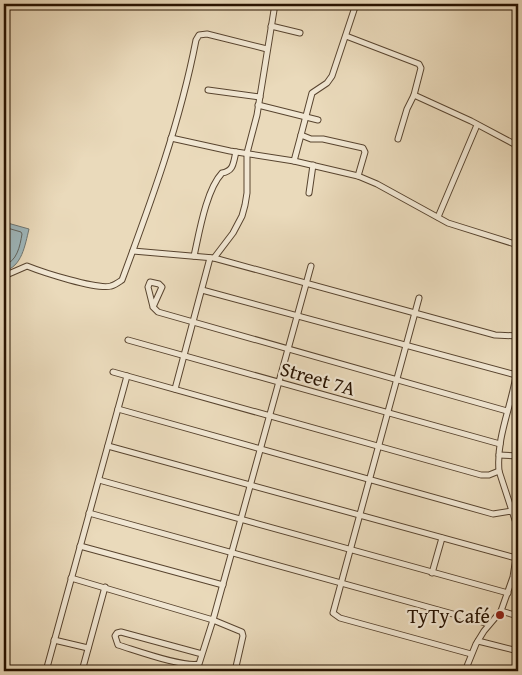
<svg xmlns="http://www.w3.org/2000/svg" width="522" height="675" viewBox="0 0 522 675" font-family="'Gentium Book Plus',serif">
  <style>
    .water { fill: #9eb7bc; stroke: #6e7571 }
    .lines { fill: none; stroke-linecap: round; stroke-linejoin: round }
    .shore { stroke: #62645e; stroke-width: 1 }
    .minor-casing { stroke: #58442f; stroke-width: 7 }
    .minor { stroke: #f1e7d3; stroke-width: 5 }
    .poi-dot { fill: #8f2418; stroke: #f1e7d3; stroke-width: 2 }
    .labels { text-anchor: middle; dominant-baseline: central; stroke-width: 4.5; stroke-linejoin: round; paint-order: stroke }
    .street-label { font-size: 20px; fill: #271200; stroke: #f1e7d3 }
    .poi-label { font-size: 20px; fill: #271200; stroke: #f1e7d3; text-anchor: end }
  </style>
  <rect width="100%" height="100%" fill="#eadabb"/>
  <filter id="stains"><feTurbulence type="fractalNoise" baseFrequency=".004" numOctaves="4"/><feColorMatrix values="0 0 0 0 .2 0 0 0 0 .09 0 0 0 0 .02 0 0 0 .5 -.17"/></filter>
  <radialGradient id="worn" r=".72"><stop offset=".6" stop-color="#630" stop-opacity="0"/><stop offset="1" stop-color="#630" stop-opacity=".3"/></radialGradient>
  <!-- water -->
  <path class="water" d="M 4,222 L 29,229 C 25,245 22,267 4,271 Z"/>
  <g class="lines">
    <!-- shore -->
    <path class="shore" d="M 4,227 L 21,232 L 22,234 C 20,246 17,262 4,265"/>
    <!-- minor casing -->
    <g class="minor-casing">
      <g id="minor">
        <polyline points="356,4 332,76 327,83 312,93 301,135 311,139 323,139 363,148 365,152 358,176"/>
        <polyline points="271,26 300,33"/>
        <polyline points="346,36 419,64 421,68 414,95 407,109 398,139"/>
        <polyline points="208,90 260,97"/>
        <polyline points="414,95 471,121 518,146"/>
        <polyline points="258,105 318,120"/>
        <polyline points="171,138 230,151 294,161 358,176 377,184 448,223 518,245"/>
        <polyline points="294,161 301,135"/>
        <polyline points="518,168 517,192 518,212"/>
        <polyline points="309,193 313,165"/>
        <polyline points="438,217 477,125"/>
        <polyline points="133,251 214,258 233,233 242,216 245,205 247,193 247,153 257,115 275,4"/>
        <path d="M 194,256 C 199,234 206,190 222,173 C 234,171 233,163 236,152"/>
        <polyline points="214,258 495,335 518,336"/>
        <path d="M 4,276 L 27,266 C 42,272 97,290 111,286 C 115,285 119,282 122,280 C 151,202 180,123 196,40 L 199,35 L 207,34 L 267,49"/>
        <polyline points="202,290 516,375"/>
        <polyline points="419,298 333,613 340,618 471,654"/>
        <polyline points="153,307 162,287 159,284 150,282 148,287 153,307 158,312 507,411"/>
        <polyline points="128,340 500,444"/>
        <polyline points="113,372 481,475 489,475 499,471"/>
        <polyline points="175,389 210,258"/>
        <polyline points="118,409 493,514 512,511"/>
        <polyline points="108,446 516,558"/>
        <polyline points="499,455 518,456"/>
        <polyline points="99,480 508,593"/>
        <polyline points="89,513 489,624"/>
        <polyline points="80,546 223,585"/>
        <polyline points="432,573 442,538"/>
        <polyline points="71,578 213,620 311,266"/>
        <polyline points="501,611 518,616"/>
        <polyline points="54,640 88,648"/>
        <polyline points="478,641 518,651"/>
        <path d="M 202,654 L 121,632 L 117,633 L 115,636 L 118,645 C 135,650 184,668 199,664 L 213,620 L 242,632 L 243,636 L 235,671"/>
        <polyline points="46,671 127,376"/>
        <polyline points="82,671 105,587"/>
        <path d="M 465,671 L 476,644 L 484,631 L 501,611 L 513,577 L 517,551 L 516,523 L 499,471 C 496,435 513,404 517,369 C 519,352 518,335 518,318"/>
      </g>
    </g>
    <!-- minor -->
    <use href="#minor" class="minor"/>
  </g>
  <!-- markers -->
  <circle class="poi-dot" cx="500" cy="615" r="5"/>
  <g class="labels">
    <!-- street labels -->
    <g class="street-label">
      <text transform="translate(318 378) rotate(16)">Street 7A</text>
    </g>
    <!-- poi labels -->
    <g class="poi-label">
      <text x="490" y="615">TyTy Café</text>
    </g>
  </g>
  <!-- margin -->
  <rect width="522" height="675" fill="none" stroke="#eadabb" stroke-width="20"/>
  <rect x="5" y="5" width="512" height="665" fill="none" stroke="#271200" stroke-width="2.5"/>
  <rect x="10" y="10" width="502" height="655" fill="none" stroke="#271200"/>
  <rect width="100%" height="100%" filter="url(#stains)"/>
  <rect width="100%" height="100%" fill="url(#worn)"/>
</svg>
